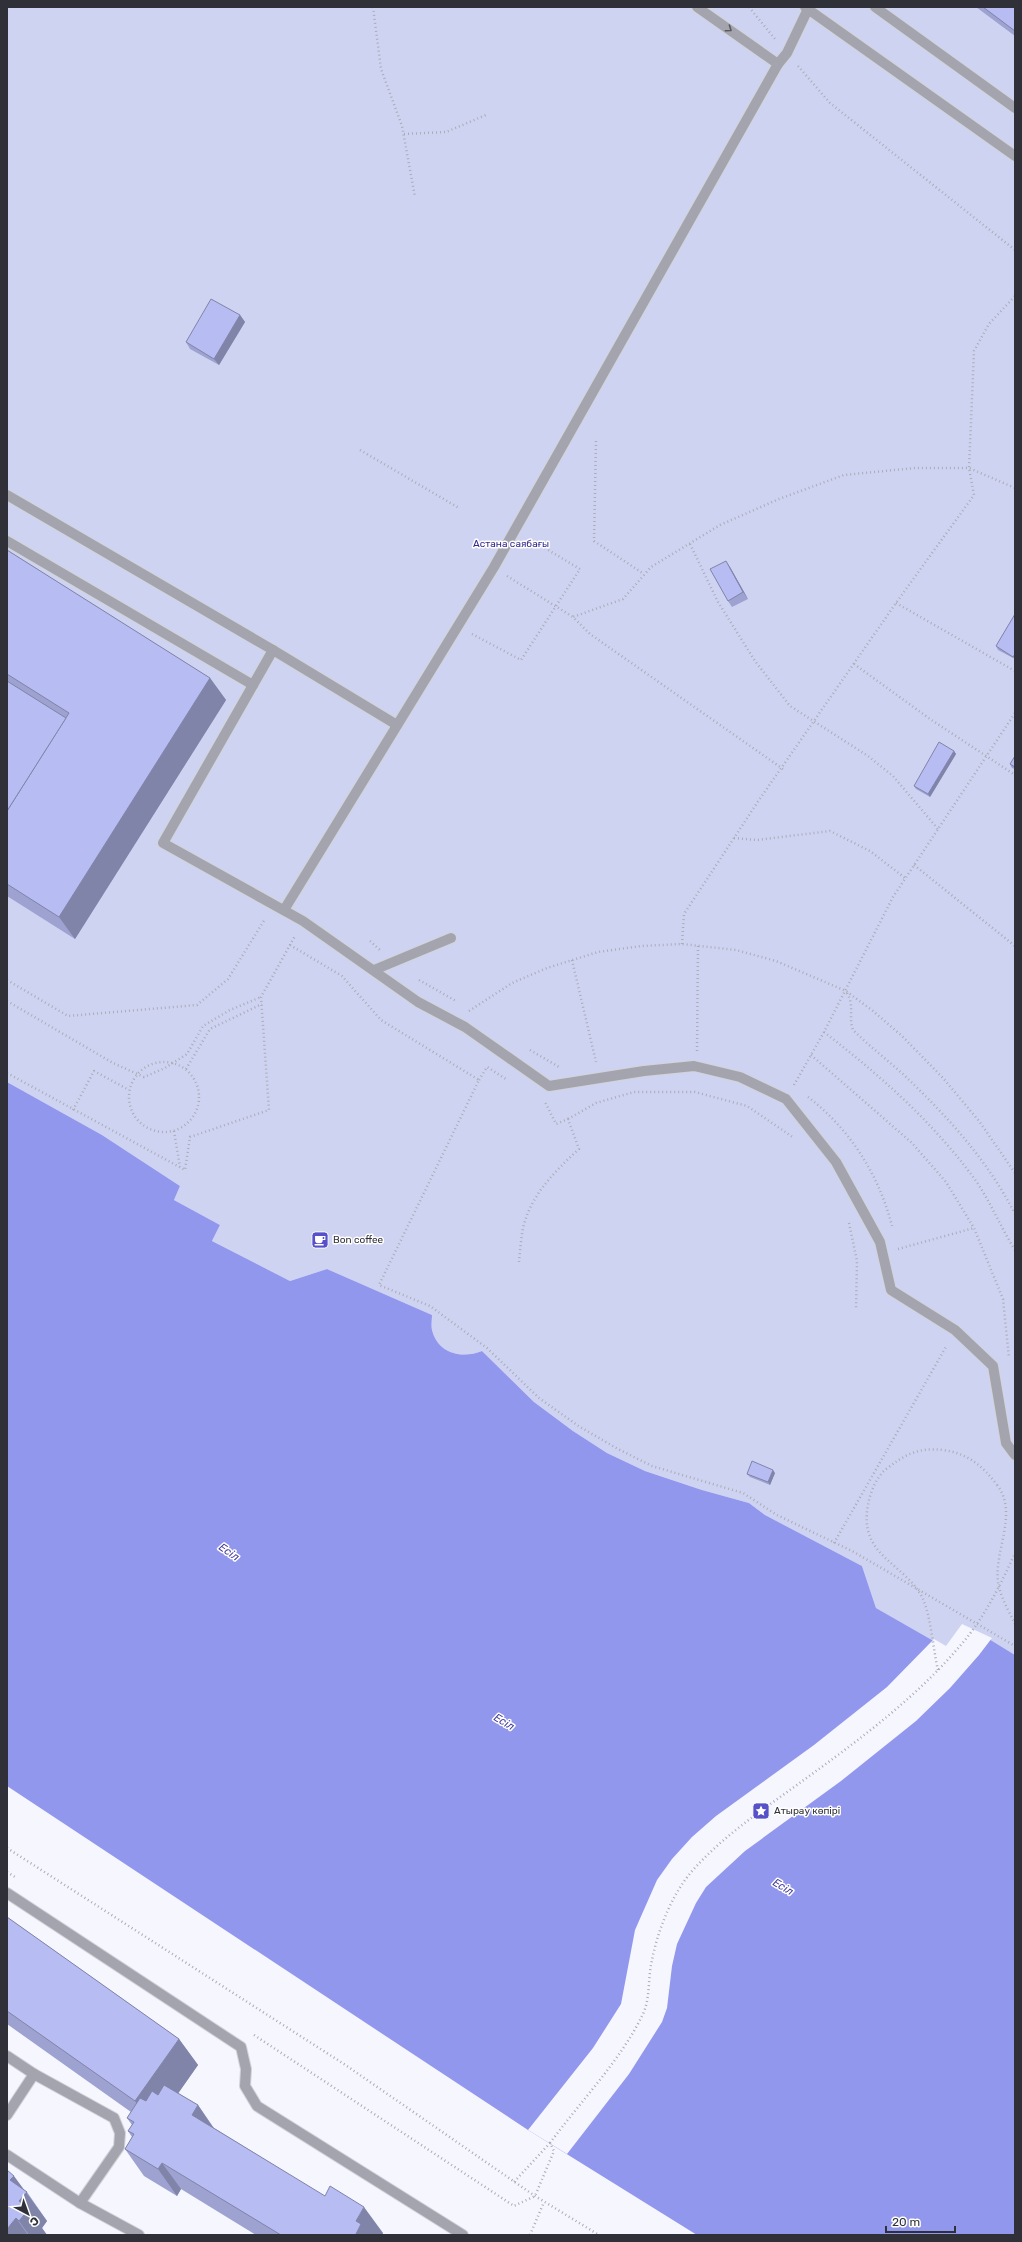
<svg xmlns="http://www.w3.org/2000/svg" width="1022" height="2242" viewBox="0 0 1022 2242" font-family="Rubik,sans-serif">
  <style>
    .green { fill: #cfd3f2 }
    .water { fill: #9297ee }
    .pier { fill: #f5f6fe }
    .lines { fill: none; stroke-linecap: round; stroke-linejoin: round }
    .minor-casing { stroke: #d2d3da; stroke-width: 12 }
    .path { stroke: #abacb4; stroke-width: 2.5; stroke-dasharray: 1 3; stroke-linecap: butt }
    .minor { stroke: #a3a4ad; stroke-width: 10 }
    .path-bridge { stroke: #abacb4; stroke-width: 2.5; stroke-dasharray: 1 3; stroke-linecap: butt }
    .wall { fill: #9da2d0 }
    .shaded-wall { fill: #8084a9 }
    .building { fill: #b7bcf2; stroke: #8084a9 }
    .oneway { stroke: #585961 }
    .labels { text-anchor: middle; dominant-baseline: central; stroke-width: 3; stroke-linejoin: round; paint-order: stroke }
    .park-label { font-size: 10px; fill: #342a8d; stroke: #fff }
    .poi-label { font-size: 10px; fill: #303138; stroke: #fff; text-anchor: start }
    .water-label { font-size: 11px; font-style: italic; fill: #3e379b; stroke: #fff }
  </style>
  <rect width="100%" height="100%" fill="#f5f6fe"/>
  <!-- green -->
  <path class="green" d="M 7,7 L 1015,7 L 1015,1655 L 989,1639 L 946,1648 L 876,1608 L 862,1566 L 765,1515 L 749,1503 L 702,1490 L 645,1471 L 607,1453 L 573,1431 L 534,1402 L 482,1351 C 462,1359 438,1354 432,1330 C 431,1326 432,1319 432,1315 L 327,1269 L 290,1281 L 212,1241 L 220,1225 L 174,1200 L 180,1186 L 102,1135 L 7,1082 Z"/>
  <!-- water -->
  <path class="water" d="M 7,1082 L 102,1135 L 180,1186 L 174,1200 L 220,1225 L 212,1241 L 290,1281 L 327,1269 L 432,1315 C 432,1319 431,1326 432,1330 C 438,1354 462,1359 482,1351 L 534,1402 L 573,1431 L 607,1453 L 645,1471 L 702,1490 L 749,1503 L 765,1515 L 862,1566 L 876,1608 L 946,1648 L 989,1639 L 1015,1655 L 1015,2235 L 697,2235 L 528,2130 L 7,1786 Z"/>
  <!-- pier -->
  <polygon class="pier" points="962,1624 992,1638 979,1655 950,1688 916,1721 841,1781 745,1851 706,1887 696,1903 677,1944 672,1966 667,2008 662,2022 629,2074 567,2154 528,2130 593,2048 621,2004 635,1930 657,1880 672,1859 692,1837 716,1816 814,1745 887,1687 934,1639 946,1646"/>
  <g class="lines">
    <!-- minor casing -->
    <g class="minor-casing">
      <g id="minor">
        <polyline points="697,7 778,64"/>
        <polyline points="805,7 1015,156"/>
        <polyline points="875,7 1015,108"/>
        <polyline points="7,495 273,650 397,725"/>
        <polyline points="7,541 253,685"/>
        <polyline points="273,650 163,843 303,921 418,1002 465,1027 549,1086 644,1071 694,1066 740,1077 786,1099 836,1162 880,1242 891,1290 955,1330 993,1366 1006,1443 1015,1455"/>
        <polyline points="284,910 494,567 778,64 787,53 808,9"/>
        <polyline points="374,970 451,938"/>
        <polyline points="7,1893 241,2047 246,2069 245,2086 257,2106 463,2235"/>
        <polyline points="7,2056 34,2074 7,2115"/>
        <polyline points="34,2074 114,2118 120,2133 119,2147 80,2203"/>
        <polyline points="7,2155 80,2203 139,2235"/>
      </g>
    </g>
    <!-- path -->
    <g class="path">
      <polyline points="373,7 381,69 402,126 415,197"/>
      <polyline points="749,7 775,39"/>
      <polyline points="798,66 830,103 1015,250"/>
      <polyline points="404,134 446,132 486,115"/>
      <polyline points="596,441 594,541 644,574"/>
      <polyline points="360,450 459,508"/>
      <polyline points="690,544 718,602 755,661 790,706 868,756 893,776 938,829"/>
      <polyline points="507,576 573,617"/>
      <polyline points="896,603 1015,671"/>
      <polyline points="472,634 521,660 580,569 533,541"/>
      <polyline points="854,664 930,719 1015,775"/>
      <polyline points="783,769 590,634 573,617 623,599 651,567 720,525 779,499 844,475 915,468 969,468 1015,488"/>
      <polyline points="734,838 757,840 830,831 870,851 905,878"/>
      <polyline points="914,865 1015,946"/>
      <polyline points="370,941 380,950"/>
      <polyline points="682,944 684,914 759,800 896,603 974,495 969,468 974,351 989,324 1015,296"/>
      <polyline points="290,945 342,976 381,1020 479,1080 379,1285 430,1306 487,1348 539,1398 580,1427 618,1449 652,1466 743,1493 777,1515 854,1552 1015,1646"/>
      <polyline points="572,960 596,1062"/>
      <polyline points="7,980 68,1016 197,1005 228,979 265,919"/>
      <polyline points="419,980 456,1001"/>
      <path d="M 847,993 C 855,1007 848,1016 853,1030 C 870,1047 889,1061 906,1077 C 948,1117 988,1161 1015,1214"/>
      <polyline points="7,1001 113,1063 144,1077 165,1068 187,1054 203,1026 230,1010 261,997"/>
      <polyline points="469,1011 512,983 547,968 598,952 641,946 682,944 736,950 776,961 846,991 873,1011 902,1036 943,1078 979,1121 1015,1173"/>
      <path d="M 824,1032 C 881,1076 934,1123 976,1181 C 991,1203 1001,1228 1015,1250"/>
      <polyline points="530,1050 559,1067"/>
      <polyline points="697,1051 698,945"/>
      <polyline points="811,1055 912,1143 946,1182 974,1228 1003,1299 1009,1358"/>
      <circle cx="164" cy="1097" r="35"/>
      <polyline points="186,1069 210,1029 262,1004"/>
      <polyline points="7,1073 185,1170 190,1137 269,1110 261,997 295,936"/>
      <polyline points="479,1080 487,1067 506,1079"/>
      <polyline points="794,1085 824,1032 893,897 1015,713"/>
      <path d="M 808,1097 C 850,1129 879,1175 892,1226"/>
      <polyline points="73,1110 94,1071 129,1090"/>
      <polyline points="568,1119 596,1103 634,1092 695,1092 747,1106 794,1138"/>
      <polyline points="174,1131 180,1167"/>
      <polyline points="849,1223 857,1261 856,1309"/>
      <polyline points="898,1249 974,1228"/>
      <path d="M 519,1262 C 520,1251 521,1239 523,1228 C 531,1195 554,1172 579,1149 L 568,1119 L 556,1124 L 545,1102"/>
      <path d="M 997,1485 C 1020,1514 991,1555 999,1587 C 1002,1600 1010,1613 1015,1624"/>
      <polyline points="834,1543 947,1345"/>
      <polyline points="7,1848 344,2064 535,2196 599,2235"/>
      <polyline points="7,1872 15,1877"/>
      <polyline points="254,2035 514,2206 535,2196 554,2151 550,2143 514,2182"/>
      <polyline points="530,2235 544,2202"/>
    </g>
    <!-- minor -->
    <use href="#minor" class="minor"/>
    <!-- path-bridge -->
    <g class="path-bridge">
      <path d="M 938,1670 C 933,1649 931,1617 923,1599 C 906,1563 858,1557 868,1505 C 870,1493 876,1478 885,1470 C 904,1455 918,1447 943,1450 C 967,1453 983,1466 997,1485"/>
      <path d="M 550,2143 C 580,2102 621,2060 643,2014 C 650,1999 648,1981 651,1965 C 657,1932 671,1895 693,1870 C 724,1835 764,1809 801,1782 C 859,1740 919,1696 965,1640 C 986,1614 1001,1584 1015,1553"/>
    </g>
  </g>
  <!-- wall -->
  <g class="wall">
    <polygon points="976,7 1015,7 1015,36"/>
    <polygon points="240,315 245,322 219,365 190,349 186,342"/>
    <polygon points="7,550 210,678 226,700 75,939 7,896"/>
    <polygon points="730,567 748,599 732,607 728,601"/>
    <polygon points="1015,614 1015,659 998,650 996,646"/>
    <polygon points="954,751 956,754 930,797 916,789 914,786"/>
    <polygon points="1015,756 1015,769 1012,768 1010,764"/>
    <polygon points="775,1473 770,1485 750,1477 747,1474"/>
    <polygon points="7,1917 179,2039 198,2065 178,2093 198,2105 214,2128 383,2233 382,2235 256,2235 181,2189 177,2196 144,2176 125,2149 132,2137 128,2131 132,2125 127,2118 131,2112 7,2024"/>
    <polygon points="25,2191 27,2192 47,2221 42,2228 47,2235 7,2235"/>
  </g>
  <!-- shaded-wall -->
  <g class="shaded-wall">
    <polygon points="240,315 245,322 219,365 214,359"/>
    <polygon points="726,561 730,567 748,599 743,592"/>
    <polygon points="210,678 226,700 75,939 59,917"/>
    <polygon points="954,751 956,754 930,797 928,794"/>
    <polygon points="773,1470 775,1473 770,1485 768,1482"/>
    <polygon points="179,2039 198,2065 154,2128 135,2101"/>
    <polygon points="198,2105 216,2132 192,2115"/>
    <polygon points="162,2163 181,2189 177,2196 158,2169"/>
    <polygon points="14,2176 47,2221 42,2228 47,2235 29,2235 19,2221 19,2201 10,2180"/>
    <polygon points="364,2207 383,2233 382,2235 356,2235 356,2221"/>
    <polygon points="16,2218 28,2235 7,2235 7,2229"/>
  </g>
  <!-- building -->
  <g class="building">
    <polygon points="983,7 1015,7 1015,31"/>
    <polygon points="211,299 240,315 214,359 186,342"/>
    <polygon points="7,550 210,678 59,917 7,884 7,811 69,713 7,674"/>
    <polygon points="726,561 743,592 728,601 710,569"/>
    <polygon points="1015,614 1015,654 1013,657 996,646"/>
    <polygon points="7,681 66,718 7,811"/>
    <polygon points="939,742 954,751 928,794 914,786"/>
    <polygon points="1015,756 1015,767 1010,764"/>
    <polygon points="752,1461 773,1470 768,1482 747,1474"/>
    <polygon points="7,1917 179,2039 135,2101 7,2011"/>
    <polygon points="164,2085 198,2105 192,2115 325,2196 330,2186 364,2207 356,2221 361,2224 356,2234 358,2235 281,2235 162,2163 158,2169 125,2149 134,2134 128,2131 134,2122 127,2118 140,2098 146,2101 152,2091 158,2095"/>
    <polygon points="7,2170 14,2176 10,2180 27,2192 19,2201 29,2209 19,2221 16,2218 7,2229"/>
  </g>
  <!-- one-way arrows -->
  <defs><path id="oneway-chevron" d="M-2-3.5L2.5 0L-2 3.5" fill="none" stroke-width="1.6" stroke-linecap="round" stroke-linejoin="round"/></defs>
  <use class="oneway" href="#oneway-chevron" transform="translate(729 29) rotate(35)"/>
  <!-- icons -->
  <defs>
    <g id="cafe-square" transform="scale(0.9)"><rect x="-9" y="-9" width="18" height="18" rx="4" fill="#5651c8" stroke="#fff"/><path d="M-5.5-4.5H6V0H3Q3 3.5 0 3.5H-2.5Q-5.5 3.5-5.5 0ZM3-3.2v2h1.7v-2ZM-6 4.5H4V6H-6Z" fill="#fff"/></g>
    <g id="sight-square" transform="scale(0.9)"><rect x="-9" y="-9" width="18" height="18" rx="4" fill="#5651c8" stroke="#fff"/><path d="M0-6L1.8-2.2L6-1.7L2.9 1.2L3.7 5.4L0 3.3L-3.7 5.4L-2.9 1.2L-6-1.7L-1.8-2.2Z" fill="#fff"/></g>
  </defs>
  <g fill-rule="evenodd">
    <use href="#cafe-square" x="320" y="1240"/>
    <use href="#sight-square" x="761" y="1811"/>
  </g>
  <g class="labels">
    <!-- park labels -->
    <g class="park-label">
      <text x="511" y="544">Астана саябағы</text>
    </g>
    <!-- poi labels -->
    <g class="poi-label">
      <text x="333" y="1240">Bon coffee</text>
      <text x="774" y="1811">Атырау көпірі</text>
    </g>
    <!-- water labels -->
    <g class="water-label">
      <text transform="translate(229 1552) rotate(35)">Есіл</text>
      <text transform="translate(504 1722) rotate(31)">Есіл</text>
      <text transform="translate(783 1887) rotate(31)">Есіл</text>
    </g>
  </g>
  <!-- border -->
  <rect width="1022" height="2242" fill="none" stroke="#303138" stroke-width="16"/>
  <!-- north arrow -->
  <g transform="translate(28 2214) rotate(139)" stroke="#ffffff" stroke-width="3" paint-order="stroke">
  <path d="M0-3L7 15L0 10L-7 15Z" fill="#303138"/>
  <text y="-6" font-size="11" font-weight="bold" text-anchor="middle" fill="#303138">С</text>
  </g>
  <!-- scale -->
  <path d="M886 2226v6h69v-6" fill="none" stroke="#303138" stroke-width="2"/>
  <text x="892" y="2226" font-size="12" fill="#303138" stroke="#ffffff" stroke-width="3" paint-order="stroke">20 m</text>
</svg>
